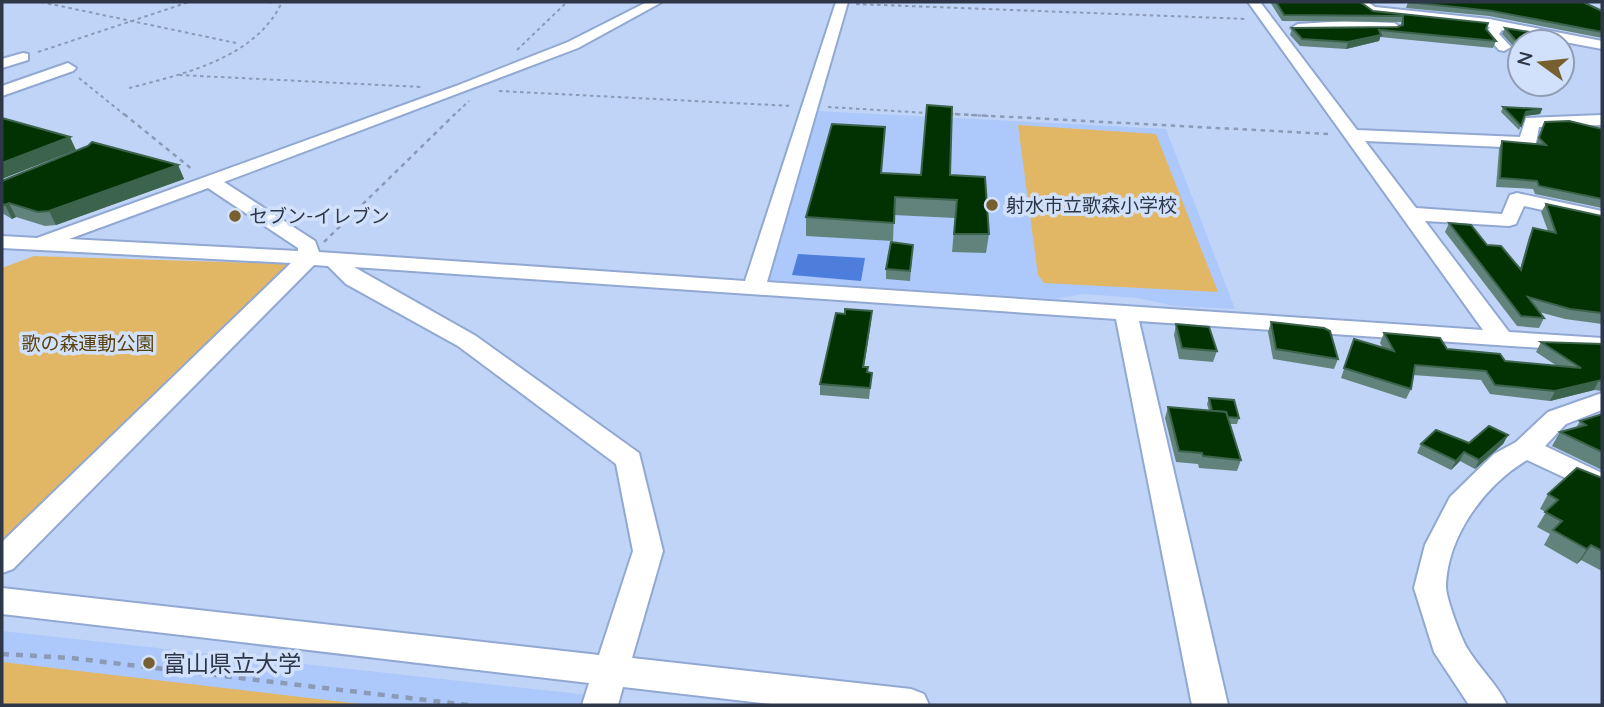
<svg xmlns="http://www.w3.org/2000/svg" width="1604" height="707" viewBox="0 0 1604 707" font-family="Quicksand,'Noto Sans JP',sans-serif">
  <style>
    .built { fill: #adc8fa }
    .green { fill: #e1b766 }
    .water { fill: #4e7edb }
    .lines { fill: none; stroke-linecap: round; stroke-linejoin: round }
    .minor-casing { stroke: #91a8d2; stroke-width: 4 }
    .path-far2 { stroke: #8a9ab7; stroke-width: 2; stroke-dasharray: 3.5 3.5; stroke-linecap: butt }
    .path-far1 { stroke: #8a9ab7; stroke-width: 2.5; stroke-dasharray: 4.5 4.5; stroke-linecap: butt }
    .path { stroke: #8a9ab7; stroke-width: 4.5; stroke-dasharray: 7 7; stroke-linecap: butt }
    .minor { fill: #fff; fill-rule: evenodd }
    .wall { fill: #62837c }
    .shaded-wall { fill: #3c634c }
    .building { fill: #033202; stroke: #3c634c; stroke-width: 2 }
    .poi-dot { fill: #785f30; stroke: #d2e1fb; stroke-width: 2.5 }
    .labels { text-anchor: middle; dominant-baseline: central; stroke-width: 7; stroke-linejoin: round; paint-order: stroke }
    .poi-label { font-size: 19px; fill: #2d3748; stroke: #d2e1fb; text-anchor: start }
    .park-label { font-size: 19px; fill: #59420f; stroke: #d2e1fb }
    .near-poi-label { font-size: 23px; fill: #2d3748; stroke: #d2e1fb; text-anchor: start }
  </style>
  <rect width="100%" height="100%" fill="#c0d4f7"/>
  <!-- built -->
  <g class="built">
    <polygon points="817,111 1166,129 1235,309 1174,306 1138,298 1084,294 1055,299 766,280"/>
    <polygon points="2,631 589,695 586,705 2,705"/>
  </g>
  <!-- green -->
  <g class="green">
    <polygon points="1018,125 1156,134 1218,292 1044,283 1038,275"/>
    <polygon points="34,256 290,264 2,545 2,268"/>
    <polygon points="2,662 369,705 2,705"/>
  </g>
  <!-- water -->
  <polygon class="water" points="798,254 865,258 861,281 792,275"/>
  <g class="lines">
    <!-- minor casing -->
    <g class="minor-casing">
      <g id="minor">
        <path d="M 647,2 L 662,2 L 578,48 L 224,182 L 315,241 L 319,252 L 745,281 L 836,2 L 848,2 L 767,282 L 1483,330 L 1248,2 L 1260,2 L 1357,130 L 1520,137 L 1526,118 L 1602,115 L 1602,125 L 1539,127 L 1536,143 L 1527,148 L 1365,141 L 1416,208 L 1502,214 L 1510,195 L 1517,193 L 1602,211 L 1602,223 L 1524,206 L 1516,224 L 1509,226 L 1425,221 L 1509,332 L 1602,338 L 1602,352 L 1139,321 L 1228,705 L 1192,705 L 1116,319 L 354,267 L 476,336 L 639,453 L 663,551 L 632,658 L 911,689 L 924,694 L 929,705 L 780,705 L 623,687 L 618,705 L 582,705 L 589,683 L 2,614 L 2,588 L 599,655 L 633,551 L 616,464 L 458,346 L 346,284 L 328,266 L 314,265 L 13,569 L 2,573 L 2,542 L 291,263 L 2,248 L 2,236 L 37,238 L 456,86 L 568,42 ZM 208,188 L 298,248 L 298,251 L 69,239 Z"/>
        <polygon points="1355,2 1368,2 1375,7 1489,19 1602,41 1602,49 1502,30 1499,34 1511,47 1504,51 1499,50 1485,34 1490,27 1371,15"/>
        <path d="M 1346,21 L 1394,23 L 1401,27 C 1395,32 1297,33 1291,28 L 1298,24 Z"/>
        <polygon points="23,53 28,54 28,60 2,68 2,59"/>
        <polygon points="68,63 76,68 73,71 2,96 2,86"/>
        <path d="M 1602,393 L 1602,410 L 1566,424 L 1545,446 L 1602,473 L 1602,495 L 1527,460 C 1485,485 1447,536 1446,587 C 1446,598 1461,638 1467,648 C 1479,668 1497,684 1507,705 L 1469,705 L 1434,652 L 1414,588 L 1425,545 L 1450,497 L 1494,454 L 1516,442 L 1548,412 Z"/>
      </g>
    </g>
    <!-- path-far2 -->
    <g class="path-far2">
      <polyline points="41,2 236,43"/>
      <polyline points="268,2 273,3"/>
      <polyline points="808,2 827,2"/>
      <polyline points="856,4 1247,19"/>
      <polyline points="517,50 567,2"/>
      <polyline points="38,52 189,2"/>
      <polyline points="179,75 421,87"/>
      <polyline points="79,78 126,116"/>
      <path d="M 129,88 C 184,74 256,58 282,2"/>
      <polyline points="499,91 792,106"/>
      <polyline points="828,107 928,113"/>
      <polyline points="950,114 989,116"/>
      <polyline points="453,116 469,101"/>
    </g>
    <!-- path-far1 -->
    <g class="path-far1">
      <polyline points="124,114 193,170"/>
      <polyline points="955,114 1330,134"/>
      <polyline points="324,242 455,114"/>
    </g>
    <!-- path -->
    <polyline class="path" points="2,654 71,658 468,705"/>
    <!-- minor -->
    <use href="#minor" class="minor"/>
  </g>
  <!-- wall -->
  <g class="wall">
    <polygon points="1270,2 1360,2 1373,11 1486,29 1496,41 1493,48 1380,37 1379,41 1346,49 1300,46 1290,35 1292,28 1397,27 1401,26 1401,22 1282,21"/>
    <polygon points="1408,2 1602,11 1602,38 1489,16 1406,8"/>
    <polygon points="1505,28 1554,36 1551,42 1537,41 1538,42 1520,42 1520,48 1514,47 1502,34"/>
    <polygon points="1503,107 1542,109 1540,114 1525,116 1519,130 1501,112"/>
    <polygon points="1545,122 1602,129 1602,208 1535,194 1533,189 1496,187 1499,149 1502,141 1536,144"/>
    <polygon points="178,165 184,179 56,225 45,226 16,217 12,219 2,213 2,181"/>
    <polygon points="882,173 921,175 950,175 989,234 986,253 952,252 955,218 894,215 893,241 806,236 806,217"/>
    <polygon points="1546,204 1602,216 1602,324 1565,319 1539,312 1544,318 1539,328 1517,326 1445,232 1449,223 1487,245 1520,269 1529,237 1533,228 1548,231 1541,212"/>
    <polygon points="913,245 910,281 886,279 886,269"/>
    <polygon points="871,321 864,367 868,372 872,373 869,399 820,395 820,384"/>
    <polygon points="1271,322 1338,359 1334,369 1273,359 1268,332"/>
    <polygon points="1176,324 1217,351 1213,362 1179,359 1174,335"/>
    <polygon points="1384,333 1447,349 1505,361 1557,366 1536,352 1541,342 1602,344 1602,391 1594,390 1550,401 1490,394 1481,380 1413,375 1411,389 1406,399 1341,378 1354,339 1383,348 1380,343"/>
    <polygon points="1209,398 1239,418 1237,424 1230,424 1241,460 1237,471 1199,468 1198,464 1176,462 1165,418 1168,407 1209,411 1207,404"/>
    <polygon points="1602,414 1602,470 1552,446 1560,432 1576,428 1580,421"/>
    <polygon points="1508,435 1503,444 1475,469 1460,461 1451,470 1417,453 1421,444 1469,443"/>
    <polygon points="1602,478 1602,571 1581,560 1577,564 1544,545 1550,534 1537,527 1546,512 1540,509 1548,494"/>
  </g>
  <!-- shaded-wall -->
  <g class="shaded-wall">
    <polygon points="1381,35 1379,41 1346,49 1348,42"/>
    <polygon points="1542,109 1540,114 1524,116 1526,112"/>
    <polygon points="70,137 76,150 2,179 2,163"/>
    <polygon points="178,165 184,179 56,225 49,211"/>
    <polygon points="9,203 16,217 12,219 5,205"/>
    <polygon points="872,311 871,321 862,377 863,367"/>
    <polygon points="1599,380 1594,390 1550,401 1555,391"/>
    <polygon points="1508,435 1503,444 1475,469 1479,460"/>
    <polygon points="1464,452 1460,461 1451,470 1456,461"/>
    <polygon points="1591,545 1581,560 1577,564 1587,549"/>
  </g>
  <!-- building -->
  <g class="building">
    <polygon points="1276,2 1360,2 1373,11 1488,23 1486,29 1496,41 1379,30 1381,35 1348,42 1302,39 1292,28 1397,27 1403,25 1403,16 1284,15"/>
    <polygon points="1408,2 1583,2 1602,11 1602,32 1492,11"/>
    <polygon points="1505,28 1554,36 1531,34 1538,42 1516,41"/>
    <polygon points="927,105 952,107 950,175 985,177 989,234 954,234 957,200 895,197 894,223 806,217 832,124 885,127 881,173 921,175"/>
    <polygon points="1503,107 1542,109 1526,112 1521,126"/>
    <polygon points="2,118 70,137 2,163"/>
    <polygon points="1569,121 1602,129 1602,199 1539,186 1537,181 1500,178 1502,141 1546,145 1539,138 1545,122"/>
    <polygon points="92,142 178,165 49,211 38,212 9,203 5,205 2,203 2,181 88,146"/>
    <polygon points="1546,204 1602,216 1602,313 1570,309 1528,297 1544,318 1521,316 1449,223 1471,225 1487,245 1501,246 1521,270 1533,228 1556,233"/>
    <polygon points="891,242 913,245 910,271 886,269"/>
    <polygon points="845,309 872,311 863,367 868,367 867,372 872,373 870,388 820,384 836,313 845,314"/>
    <polygon points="1271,322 1324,328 1330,331 1338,359 1276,349"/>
    <polygon points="1176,324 1209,327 1217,351 1182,348"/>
    <polygon points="1384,333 1440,338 1447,349 1500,354 1505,361 1581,368 1541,342 1602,344 1602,380 1555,391 1495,385 1486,371 1415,365 1411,389 1344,368 1354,339 1394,351"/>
    <polygon points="1209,398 1234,400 1239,418 1228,417 1226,412 1212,411"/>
    <polygon points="1168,407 1226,412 1241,460 1203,456 1202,453 1179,451"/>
    <polygon points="1602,414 1602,452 1560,432 1586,425 1580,421"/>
    <polygon points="1489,426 1508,435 1479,460 1464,452 1456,461 1421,444 1436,430 1469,443"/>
    <polygon points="1577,468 1602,478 1602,551 1591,545 1587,549 1553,530 1562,521 1545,512 1558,500 1548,494"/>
  </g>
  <!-- markers -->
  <g class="poi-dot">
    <circle cx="992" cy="205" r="7"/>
    <circle cx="235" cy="216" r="7"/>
    <circle cx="149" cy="663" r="7"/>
  </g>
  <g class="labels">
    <!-- poi labels -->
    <g class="poi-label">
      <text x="1006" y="205">射水市立歌森小学校</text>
      <text x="249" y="216">セブン-イレブン</text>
    </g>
    <!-- park labels -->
    <g class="park-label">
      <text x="88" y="343">歌の森運動公園</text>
    </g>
    <!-- near-poi labels -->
    <g class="near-poi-label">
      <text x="163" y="663">富山県立大学</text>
    </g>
  </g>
  <!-- border -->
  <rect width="1604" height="707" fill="none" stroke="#2d3748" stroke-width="7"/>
  <!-- north arrow -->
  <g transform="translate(1541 63) rotate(285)"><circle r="33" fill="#d2e1fb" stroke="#909db3" stroke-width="2"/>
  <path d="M0-5L12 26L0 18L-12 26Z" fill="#785f30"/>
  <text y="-10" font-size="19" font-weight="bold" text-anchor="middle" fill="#2d3748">N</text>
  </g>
</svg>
